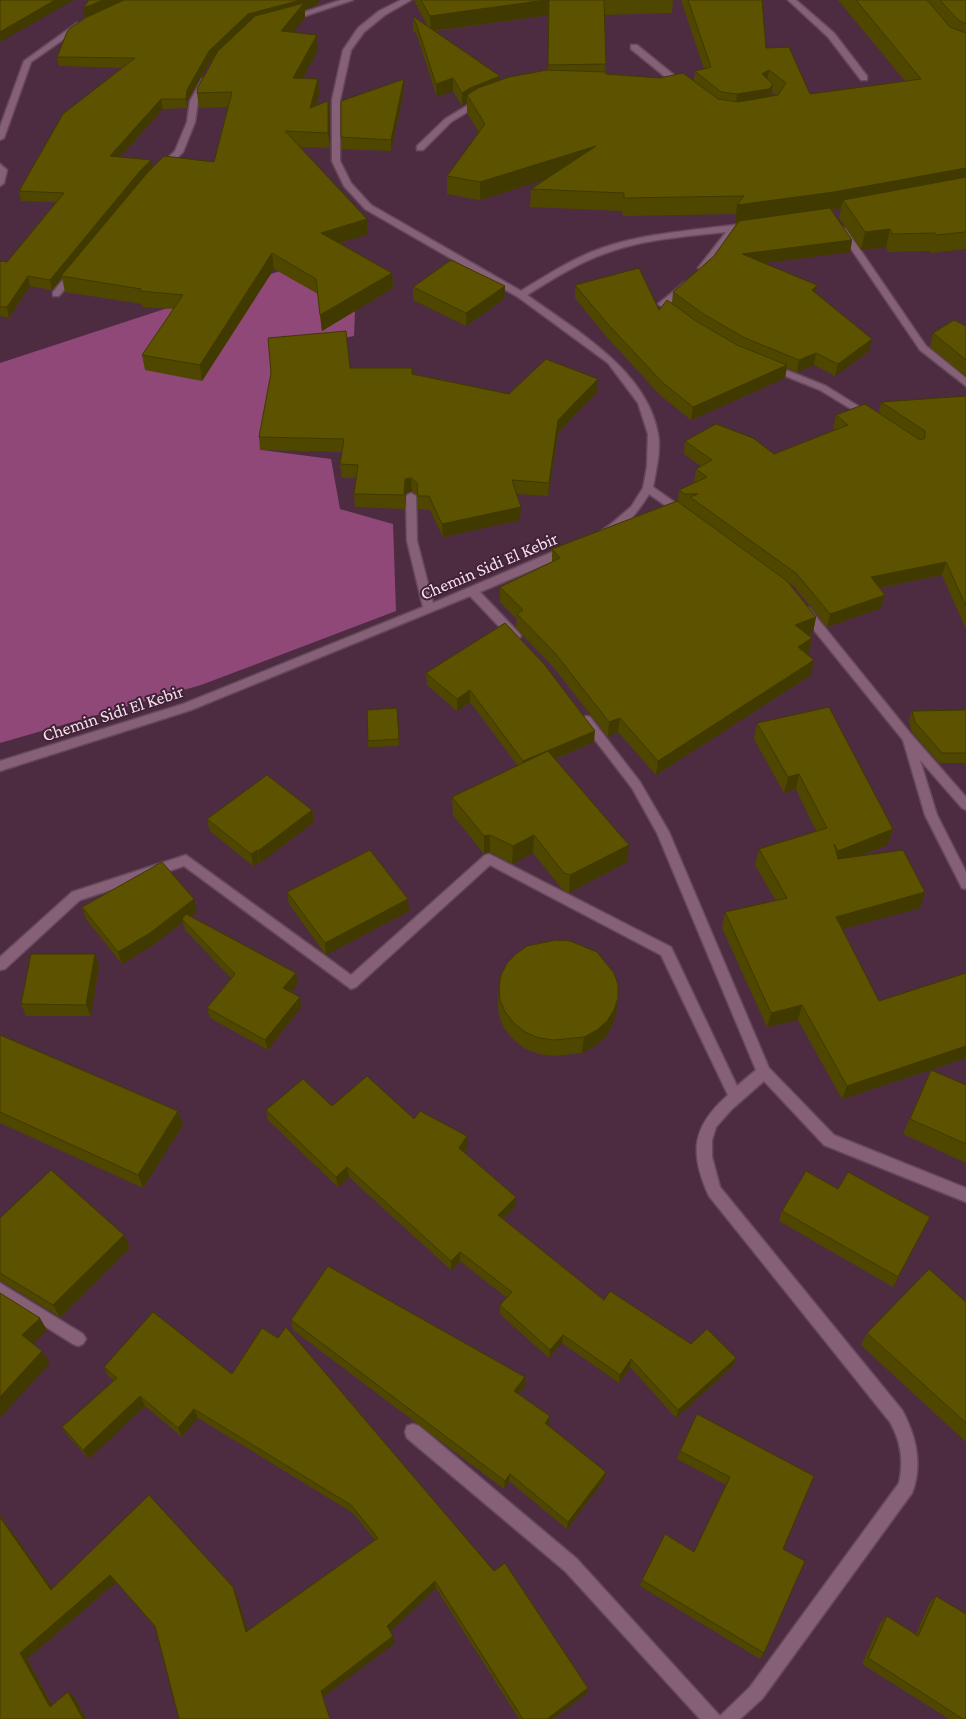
<svg xmlns="http://www.w3.org/2000/svg" width="966" height="1719" viewBox="0 0 966 1719" font-family="'Crimson Pro',serif">
  <style>
    .forest { fill: #904878 }
    .lines { fill: none; stroke-linecap: round; stroke-linejoin: round }
    .minor-casing { stroke: #65495b; stroke-width: 3 }
    .minor { fill: #856077; fill-rule: evenodd }
    .wall { fill: #4f4700; fill-rule: evenodd }
    .shaded-wall { fill: #403900 }
    .building { fill: #5c5200; stroke: #403900 }
    .labels { text-anchor: middle; dominant-baseline: central; stroke-width: 4; stroke-linejoin: round; paint-order: stroke }
    .street-label { font-size: 18px; fill: #f7e2ee; stroke: #422237 }
  </style>
  <rect width="100%" height="100%" fill="#4d2c41"/>
  <!-- forest -->
  <polygon class="forest" points="347,249 355,310 354,336 278,351 262,450 331,459 340,509 393,524 396,611 201,685 0,743 0,363"/>
  <g class="lines">
    <!-- minor casing -->
    <g class="minor-casing">
      <g id="minor">
        <polygon points="341,0 353,0 293,20 286,18"/>
        <path d="M 401,0 L 411,0 L 385,15 L 364,32 L 351,50 L 340,100 L 340,161 L 351,183 L 371,205 L 521,291 C 547,275 573,258 602,248 C 649,232 700,230 749,223 L 753,226 L 736,230 L 706,270 L 700,270 L 698,268 L 726,232 C 687,236 646,239 609,252 C 579,262 553,279 527,295 C 575,330 647,370 658,434 C 661,450 656,470 653,487 L 687,511 L 688,513 L 687,515 L 679,515 L 649,494 C 641,507 620,538 602,534 L 601,531 L 611,524 L 631,507 L 643,488 L 647,467 L 648,434 L 638,403 L 608,363 L 518,297 L 365,209 L 344,186 L 332,161 L 332,100 L 343,50 L 358,28 L 379,11 Z"/>
        <polygon points="788,0 796,0 834,33 867,76 867,80 861,80 828,37"/>
        <polygon points="77,23 84,25 31,62 4,138 0,140 0,127 24,61"/>
        <polygon points="631,45 637,45 685,84 685,88 679,88 631,49"/>
        <polygon points="202,79 209,81 198,101 195,122 183,152 165,170 159,170 159,166 175,151 187,122 190,101"/>
        <polygon points="478,99 485,101 451,122 423,150 417,150 417,146 445,119"/>
        <polygon points="0,164 7,170 4,183 0,186"/>
        <polygon points="843,228 846,229 926,346 966,378 966,386 920,350 839,231"/>
        <polygon points="73,270 76,271 76,275 59,296 53,296 53,292 70,271"/>
        <polygon points="685,282 690,285 688,287 669,304 680,313 675,316 658,304"/>
        <polygon points="771,364 826,386 874,416 872,418 866,418 820,390 768,369 768,365"/>
        <polygon points="411,493 416,496 417,541 433,603 564,547 572,547 573,550 572,553 480,592 519,633 521,636 519,639 511,639 470,596 191,710 0,771 0,761 183,704 423,607 407,541 406,496"/>
        <polygon points="805,607 809,608 910,733 966,797 966,810 962,808 920,760 937,815 966,872 966,889 962,888 925,815 903,740 801,614 799,611 801,608"/>
        <path d="M 586,716 L 590,717 L 640,782 L 669,832 L 769,1068 L 834,1135 L 966,1188 L 966,1202 L 824,1145 L 764,1081 L 732,1109 L 716,1127 L 712,1140 L 712,1157 L 720,1187 L 902,1410 C 916,1436 923,1465 912,1493 L 762,1699 L 740,1719 L 700,1719 L 565,1571 L 407,1438 L 405,1432 L 407,1426 L 413,1424 L 419,1426 L 577,1559 L 720,1716 L 750,1687 L 899,1483 C 904,1461 901,1441 890,1422 L 709,1196 C 689,1152 692,1127 728,1095 L 661,955 L 490,865 L 356,987 L 351,989 L 184,866 L 80,900 L 5,969 L 0,970 L 0,957 L 72,892 L 186,855 L 351,975 L 485,855 L 489,854 L 671,947 L 737,1086 L 756,1070 L 657,833 L 632,788 L 582,723 L 580,720 Z"/>
        <polygon points="0,1283 83,1334 86,1339 83,1344 78,1346 73,1344 0,1298"/>
      </g>
    </g>
    <!-- minor -->
    <use href="#minor" class="minor"/>
  </g>
  <!-- wall -->
  <g class="wall">
    <path d="M 89,0 L 320,0 L 315,6 L 305,9 L 305,18 L 293,32 L 318,50 L 303,78 L 318,79 L 319,94 L 316,106 L 328,101 L 330,116 L 330,148 L 299,147 L 367,219 L 368,234 L 340,243 L 392,273 L 393,288 L 322,331 L 318,294 L 274,269 L 202,381 L 145,370 L 142,355 L 173,309 L 142,307 L 142,304 L 65,292 L 62,278 L 52,290 L 30,286 L 9,318 L 0,316 L 0,261 L 7,262 L 56,202 L 21,201 L 19,191 L 123,68 L 59,66 L 57,57 L 89,16 L 85,18 L 83,8 ZM 214,58 L 197,93 L 199,108 L 228,107 L 214,162 L 152,168 L 151,160 L 120,157 L 163,109 L 187,108 L 188,100 L 210,61 Z"/>
    <path d="M 414,0 L 673,0 L 672,13 L 604,15 L 606,64 L 605,72 L 606,74 L 694,81 L 695,71 L 704,69 L 681,0 L 762,0 L 766,48 L 810,94 L 905,81 L 838,0 L 966,0 L 966,249 L 931,253 L 930,251 L 888,252 L 886,247 L 861,250 L 839,218 L 841,208 L 832,210 L 852,240 L 850,252 L 763,263 L 817,285 L 815,293 L 869,351 L 835,376 L 814,365 L 797,372 L 787,368 L 785,378 L 691,420 L 660,395 L 605,335 L 575,298 L 575,285 L 659,310 L 672,303 L 673,292 L 714,256 L 737,223 L 735,223 L 736,214 L 623,216 L 622,211 L 530,207 L 531,189 L 546,179 L 480,200 L 447,194 L 447,176 L 479,132 L 467,113 L 467,103 L 462,106 L 453,91 L 437,97 L 417,35 L 413,30 L 413,18 L 428,27 ZM 549,15 L 548,70 L 500,80 L 434,31 ZM 772,92 L 777,96 L 771,97 Z"/>
    <polygon points="404,90 391,151 342,149 341,137"/>
    <polygon points="505,286 504,299 466,326 413,300 413,287"/>
    <polygon points="966,326 966,377 930,347 933,333"/>
    <polygon points="350,368 412,368 413,374 509,394 598,379 597,392 558,433 548,496 516,494 520,520 443,537 430,510 418,509 418,496 412,491 406,493 405,509 355,507 354,494 356,478 342,478 340,464 342,452 260,450 259,437"/>
    <polygon points="966,396 966,629 942,575 879,588 881,608 827,627 794,586 788,582 816,617 813,632 807,634 812,638 809,653 806,654 811,675 656,775 618,732 608,737 554,668 516,628 517,619 500,602 500,587 552,562 552,549 678,501 679,490 695,483 694,482 696,469 701,466 684,454 685,441 774,454 835,430 833,428 836,415 879,413 881,402"/>
    <polygon points="505,623 594,742 555,759 627,862 569,893 563,890 533,853 512,864 490,852 484,854 453,815 452,797 518,766 470,702 457,711 427,685 426,673"/>
    <polygon points="397,708 399,746 368,747 368,741"/>
    <polygon points="966,710 966,763 939,763 912,732 909,721 912,711"/>
    <polygon points="757,723 893,829 887,845 860,856 920,908 842,929 879,1001 966,973 966,1058 842,1099 798,1020 767,1027 722,928 725,912 776,901 755,865 759,849 816,831 796,789 784,793 754,739"/>
    <polygon points="312,810 314,822 260,863 259,862 253,866 210,831 207,819"/>
    <polygon points="287,892 409,911 326,955 289,904"/>
    <polygon points="82,907 197,912 191,916 296,973 298,984 291,992 300,997 301,1007 268,1050 210,1018 207,1008 231,978 185,930 183,922 153,945 122,964 86,919"/>
    <polygon points="95,954 99,966 91,1016 26,1016 21,1004"/>
    <polygon points="499,987 618,998 616,1014 612,1026 605,1038 595,1046 582,1053 553,1056 538,1054 524,1048 513,1039 504,1028 499,1016 498,1004"/>
    <polygon points="0,1035 178,1111 183,1125 143,1188 0,1123"/>
    <polygon points="931,1070 966,1085 966,1163 903,1134"/>
    <polygon points="332,1106 414,1119 468,1146 464,1152 516,1197 516,1206 503,1219 604,1300 691,1344 736,1358 733,1366 676,1418 630,1367 619,1383 562,1343 549,1358 500,1314 500,1305 507,1298 460,1261 451,1270 349,1177 338,1187 268,1120 266,1110"/>
    <polygon points="838,1189 930,1217 893,1287 779,1221 782,1211"/>
    <polygon points="0,1218 124,1235 130,1248 60,1317 1,1281 0,1282"/>
    <polygon points="966,1302 966,1442 861,1345 867,1333"/>
    <polygon points="153,1312 232,1374 262,1328 278,1338 286,1327 494,1571 505,1563 588,1688 586,1694 553,1719 519,1719 436,1588 390,1631 393,1636 395,1643 323,1697 330,1719 179,1719 156,1628 116,1582 27,1659 52,1705 68,1692 75,1698 86,1719 0,1719 0,1515 52,1589 149,1495 233,1587 237,1595 247,1631 375,1540 353,1513 198,1418 182,1437 145,1406 89,1459 68,1436 62,1427 114,1380 109,1377 104,1367"/>
    <polygon points="291,1320 525,1386 518,1394 549,1424 548,1425 606,1472 604,1480 567,1529 509,1481 504,1489 293,1330"/>
    <polygon points="697,1414 783,1549 764,1653 760,1659 640,1586 642,1580 694,1552 726,1485 677,1459 680,1451"/>
    <polygon points="936,1596 966,1719 949,1719 862,1664 881,1622 887,1616 916,1634 930,1602"/>
  </g>
  <!-- shaded-wall -->
  <g class="shaded-wall">
    <polygon points="55,0 74,0 0,42 0,32"/>
    <polygon points="104,0 129,0 85,18 83,8"/>
    <polygon points="301,0 320,0 315,6 305,9 305,18 282,46 249,24 210,61 188,100 187,108 186,99 187,90 209,51 248,14"/>
    <polygon points="546,0 549,0 549,15 431,31 430,16"/>
    <polygon points="317,35 318,50 295,93 293,78"/>
    <polygon points="769,70 766,88 773,84 770,101 735,112 737,94 762,74"/>
    <polygon points="500,76 500,89 467,95 467,103 462,106 462,93 470,88"/>
    <polygon points="453,78 453,91 437,97 436,84"/>
    <polygon points="318,79 319,94 312,123 310,108"/>
    <polygon points="404,79 404,90 391,151 391,140"/>
    <polygon points="161,99 163,109 112,166 110,156"/>
    <polygon points="328,101 330,116 330,148 328,133"/>
    <polygon points="596,146 595,164 480,200 480,182"/>
    <polygon points="151,160 153,170 61,276 62,278 52,290 50,280 140,171"/>
    <polygon points="966,168 966,185 843,200 841,208 735,223 737,205"/>
    <polygon points="367,219 368,234 323,248 321,233"/>
    <polygon points="890,229 886,247 861,250 865,232"/>
    <polygon points="852,240 850,252 741,266 742,254"/>
    <polygon points="272,253 274,269 202,381 200,365"/>
    <polygon points="392,273 393,288 322,331 320,315"/>
    <polygon points="28,276 30,286 9,318 7,307"/>
    <polygon points="817,285 814,297 812,290"/>
    <polygon points="505,286 504,299 466,326 466,313"/>
    <polygon points="872,339 869,351 835,376 838,364"/>
    <polygon points="816,353 814,365 797,372 799,360"/>
    <polygon points="787,365 785,378 691,420 693,407"/>
    <polygon points="598,379 597,392 558,433 548,496 549,483 558,420"/>
    <polygon points="411,478 412,491 406,493 405,509 405,479"/>
    <polygon points="521,507 520,520 443,537 442,524"/>
    <polygon points="946,562 942,575 867,590 871,577"/>
    <polygon points="885,595 881,608 827,627 830,614"/>
    <polygon points="816,617 813,632 791,639 795,625"/>
    <polygon points="812,638 809,653 794,662 798,647"/>
    <polygon points="814,660 811,675 656,775 658,761"/>
    <polygon points="470,690 470,702 457,711 457,699"/>
    <polygon points="620,718 618,732 608,737 609,722"/>
    <polygon points="595,731 594,742 523,772 523,761"/>
    <polygon points="799,774 796,789 784,793 788,777"/>
    <polygon points="312,810 314,822 260,863 258,851"/>
    <polygon points="893,829 887,845 833,866 838,851"/>
    <polygon points="490,835 490,852 484,854 484,836"/>
    <polygon points="534,835 533,853 512,864 513,846"/>
    <polygon points="629,845 627,862 569,893 570,875"/>
    <polygon points="257,850 259,862 253,866 251,854"/>
    <polygon points="925,892 920,908 832,932 836,917"/>
    <polygon points="194,899 197,912 184,921 182,919 183,922 153,945 122,964 118,952"/>
    <polygon points="408,899 409,911 326,955 325,943"/>
    <polygon points="95,954 99,966 91,1016 86,1005"/>
    <polygon points="296,973 298,984 285,999 283,988"/>
    <polygon points="300,997 301,1007 268,1050 265,1040"/>
    <polygon points="618,998 616,1014 612,1026 605,1038 595,1046 582,1053 584,1037"/>
    <polygon points="802,1005 798,1020 767,1027 771,1013"/>
    <polygon points="966,1046 966,1058 842,1099 847,1086"/>
    <polygon points="178,1111 183,1125 143,1188 138,1175"/>
    <polygon points="467,1136 468,1146 460,1158 459,1148"/>
    <polygon points="347,1167 349,1177 338,1187 336,1177"/>
    <polygon points="516,1197 516,1206 497,1224 498,1215"/>
    <polygon points="124,1235 130,1248 60,1317 53,1305"/>
    <polygon points="460,1252 460,1261 451,1270 451,1261"/>
    <polygon points="40,1318 47,1330 30,1347 22,1335"/>
    <polygon points="563,1335 562,1343 549,1358 550,1350"/>
    <polygon points="42,1351 50,1363 0,1418 0,1397"/>
    <polygon points="736,1358 733,1366 676,1418 678,1410"/>
    <polygon points="631,1359 630,1367 619,1383 620,1375"/>
    <polygon points="525,1377 525,1386 514,1399 514,1391"/>
    <polygon points="140,1396 145,1406 89,1459 83,1450"/>
    <polygon points="194,1409 198,1418 182,1437 178,1428"/>
    <polygon points="550,1416 549,1424 544,1431 545,1423"/>
    <polygon points="606,1472 604,1480 567,1529 568,1522"/>
    <polygon points="510,1474 509,1481 504,1489 505,1481"/>
    <polygon points="0,1515 58,1597 51,1590 0,1517"/>
    <polygon points="110,1575 116,1582 27,1659 56,1713 50,1707 20,1653"/>
    <polygon points="435,1581 436,1588 389,1633 387,1626"/>
    <polygon points="233,1587 237,1595 250,1639 246,1632"/>
    <polygon points="393,1636 395,1643 323,1697 330,1719 321,1691"/>
    <polygon points="588,1688 586,1694 553,1719 547,1719"/>
    <polygon points="68,1692 75,1698 86,1719 83,1719"/>
  </g>
  <!-- building -->
  <g class="building">
    <polygon points="0,0 55,0 0,32"/>
    <polygon points="89,0 104,0 83,8"/>
    <polygon points="124,0 301,0 248,14 209,51 187,90 186,99 161,99 110,156 151,160 140,171 50,280 28,276 7,307 0,307 0,261 7,262 64,193 19,191 63,114 135,58 57,57 67,32 70,28 87,17"/>
    <polygon points="421,0 546,0 430,16"/>
    <polygon points="549,0 604,0 606,64 548,65"/>
    <polygon points="688,0 762,0 766,48 789,47 810,94 921,79 856,0 927,0 950,27 966,33 966,168 834,192 737,205 744,196 624,198 624,193 531,189 596,146 480,182 447,176 485,124 467,95 478,88 509,77 547,70 606,72 606,74 660,78 683,73 718,99 738,102 778,95 786,83 769,70 762,74 773,84 769,89 737,94 721,92 695,71 711,67"/>
    <polygon points="940,0 966,0 966,24 958,20"/>
    <polygon points="304,3 281,31 317,35 293,78 318,79 310,108 328,101 328,133 285,131 367,219 321,233 392,273 320,315 316,279 272,253 200,365 142,355 183,295 140,291 141,289 61,276 148,172 164,156 214,162 232,92 197,93 198,87 218,51 255,16"/>
    <polygon points="414,17 500,76 470,88 462,93 453,78 436,84 416,23 413,18"/>
    <polygon points="404,79 391,140 341,137 341,101"/>
    <polygon points="966,177 966,232 936,235 935,233 892,234 890,229 865,232 843,200"/>
    <polygon points="830,208 852,240 742,254 817,285 812,290 872,339 838,364 816,353 799,360 745,338 705,315 673,292 714,256 739,221"/>
    <polygon points="451,260 505,286 466,313 413,287"/>
    <polygon points="639,268 659,310 667,300 696,321 737,345 787,365 693,407 662,382 606,322 575,285"/>
    <polygon points="954,320 966,326 966,360 933,333"/>
    <polygon points="346,331 350,368 412,368 412,374 509,394 546,359 598,379 558,420 549,483 512,480 521,507 442,524 429,496 418,496 417,483 411,478 405,479 404,495 354,494 358,465 340,464 344,439 259,437 271,373 268,338"/>
    <polygon points="966,396 966,606 946,562 871,577 885,595 830,614 797,574 690,497 698,494 685,494 679,490 707,477 696,469 712,460 685,441 716,424 753,438 774,454 848,425 836,415 865,404 920,440 925,438 925,431 881,402"/>
    <polygon points="677,501 787,581 816,617 795,625 812,638 798,647 814,660 658,761 620,718 609,722 555,653 517,614 523,610 500,587 560,558 552,549"/>
    <polygon points="505,623 544,664 595,731 523,761 470,690 457,699 426,673"/>
    <polygon points="829,707 893,829 838,851 834,844 838,859 903,850 925,892 836,917 879,1001 966,973 966,1046 847,1086 802,1005 771,1013 725,912 787,898 759,849 827,828 799,774 788,777 757,723"/>
    <polygon points="397,708 399,739 368,741 367,710"/>
    <polygon points="966,710 966,753 942,753 915,722 912,711"/>
    <polygon points="548,751 629,845 570,875 564,873 534,835 513,846 490,835 484,836 452,797"/>
    <polygon points="267,775 312,810 258,851 257,850 251,854 207,819"/>
    <polygon points="370,850 408,899 325,943 287,892"/>
    <polygon points="162,862 194,899 150,933 118,952 82,907"/>
    <polygon points="186,914 296,973 283,988 300,997 265,1040 207,1008 235,974 182,919"/>
    <polygon points="556,940 570,941 597,952 614,973 618,985 618,998 614,1010 607,1021 597,1030 584,1037 554,1040 539,1038 525,1032 514,1023 505,1012 500,1000 499,987 501,975 507,963 516,954 527,946"/>
    <polygon points="31,954 95,954 86,1005 21,1004"/>
    <polygon points="0,1035 178,1111 138,1175 0,1112"/>
    <polygon points="931,1070 966,1085 966,1144 910,1119"/>
    <polygon points="367,1076 414,1119 420,1111 467,1136 459,1148 516,1197 498,1215 604,1300 610,1291 691,1344 707,1329 736,1358 678,1410 631,1359 620,1375 563,1335 550,1350 500,1305 512,1292 460,1252 451,1261 347,1167 336,1177 266,1110 303,1079 332,1106"/>
    <polygon points="51,1170 124,1235 53,1305 0,1273 0,1218"/>
    <polygon points="806,1171 838,1189 848,1172 930,1217 898,1277 782,1211"/>
    <polygon points="328,1266 525,1377 514,1391 550,1416 545,1423 606,1472 568,1522 510,1474 505,1481 291,1320"/>
    <polygon points="929,1269 966,1302 966,1423 867,1333"/>
    <polygon points="0,1293 40,1318 22,1335 42,1351 0,1397"/>
    <polygon points="153,1312 232,1374 262,1328 278,1338 286,1327 494,1571 505,1563 588,1688 547,1719 523,1719 435,1581 387,1626 393,1636 321,1691 330,1719 179,1719 155,1626 110,1575 20,1653 50,1707 68,1692 83,1719 0,1719 0,1517 51,1590 149,1495 233,1587 246,1632 378,1538 351,1505 194,1409 178,1428 140,1396 83,1450 62,1427 117,1378 104,1367"/>
    <polygon points="697,1414 814,1476 783,1549 805,1561 764,1653 642,1580 665,1534 694,1552 730,1477 680,1451"/>
    <polygon points="936,1596 966,1614 966,1719 963,1719 868,1658 887,1616 918,1636"/>
  </g>
  <g class="labels">
    <!-- street labels -->
    <g class="street-label">
      <text transform="translate(489 566) rotate(-23)">Chemin Sidi El Kebir</text>
      <text transform="translate(113 713) rotate(-18)">Chemin Sidi El Kebir</text>
    </g>
  </g>
</svg>
